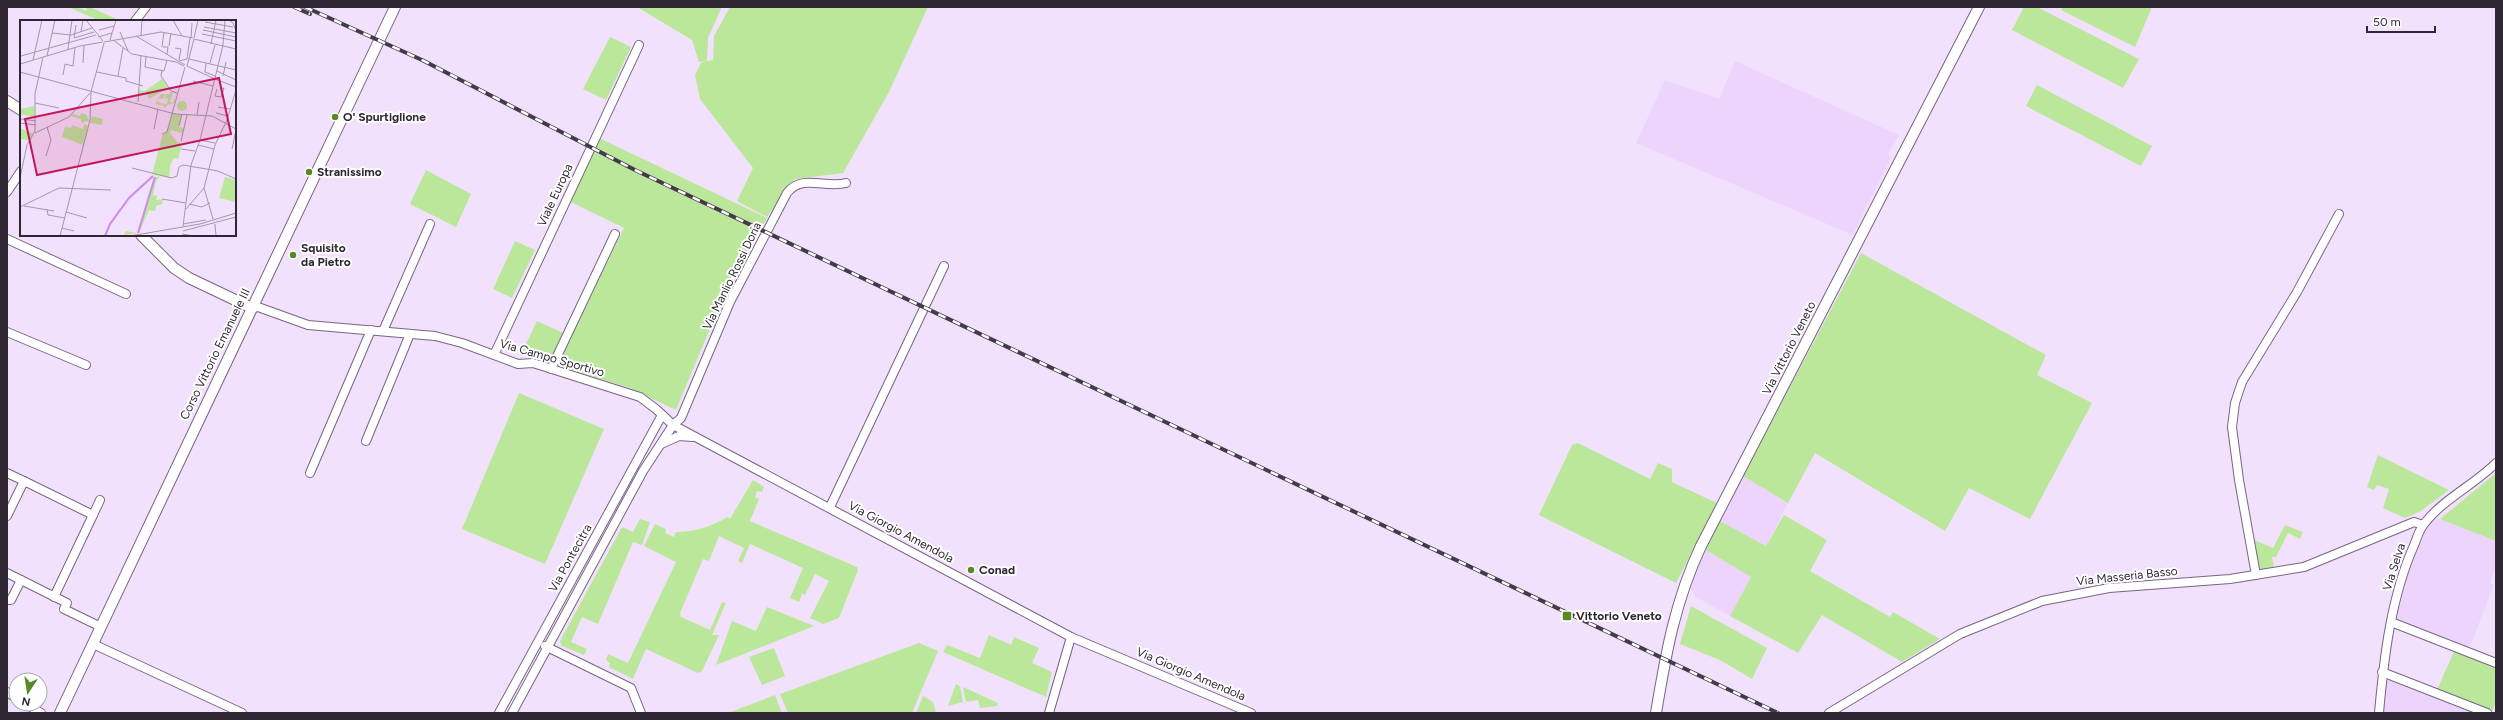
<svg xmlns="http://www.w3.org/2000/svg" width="2503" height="720" viewBox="0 0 2503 720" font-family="Figtree,sans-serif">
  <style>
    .built { fill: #edd4fd }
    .green { fill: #bbe79a }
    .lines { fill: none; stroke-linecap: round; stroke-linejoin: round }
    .minor-casing { stroke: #776583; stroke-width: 10 }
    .tertiary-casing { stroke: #776583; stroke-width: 12 }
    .minor { stroke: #fff; stroke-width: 8 }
    .tertiary { stroke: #fff; stroke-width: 10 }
    .rail-casing { stroke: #443b4a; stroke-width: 4 }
    .rail { stroke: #fff; stroke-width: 2.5; stroke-dasharray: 8; stroke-linecap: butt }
    .poi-dot { fill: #578a22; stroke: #fff; stroke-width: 1.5 }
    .labels { text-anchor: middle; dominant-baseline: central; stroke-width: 4; stroke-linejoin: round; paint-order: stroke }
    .poi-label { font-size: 12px; font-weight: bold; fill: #2f2734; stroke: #fff; text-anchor: start }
    .street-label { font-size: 12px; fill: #2f2734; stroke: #fff }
    .inset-river { fill: none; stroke: #cd89f4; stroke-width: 2 }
    .inset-road { fill: none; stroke: #a497ac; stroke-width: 1 }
    .view { fill: #c2185b; fill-opacity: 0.15; stroke: #c2185b; stroke-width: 2 }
    .inset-edge { fill: none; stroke: #2f2734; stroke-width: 2 }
  </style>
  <rect width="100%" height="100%" fill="#f2e1fc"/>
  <!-- built -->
  <g class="built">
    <polygon points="1735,61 1899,135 1888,154 1891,158 1853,235 1636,143 1665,80 1719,99"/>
    <polygon points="1743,476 1788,503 1766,546 1720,521"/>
    <polygon points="2435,517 2496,541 2496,566 2490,583 2494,585 2467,654 2393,625 2411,558 2427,527"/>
    <polygon points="1706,550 1752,577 1730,616 1696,597 1689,587"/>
    <polygon points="2386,670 2495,713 2382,713"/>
  </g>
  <!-- green -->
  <g class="green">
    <polygon points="68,7 77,7 87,11 86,7 90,7 121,21 100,21"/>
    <polygon points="637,7 722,7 708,38 707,61 713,60 714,36 730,7 928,7 889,92 843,173 795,179 767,217 737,201 753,168 700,99 695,75 701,63 706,61 699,62 692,40"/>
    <polygon points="2024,7 2037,7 2139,59 2123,88 2012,30"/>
    <polygon points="2063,7 2152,7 2135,47 2061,10"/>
    <polygon points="610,37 631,47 606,100 583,89"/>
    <polygon points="2037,85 2152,146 2141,166 2026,106"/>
    <polygon points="599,138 767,218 732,276 676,410 630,388 559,366 571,336 624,228 569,201"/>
    <polygon points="426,170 471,194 456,227 410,204"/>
    <polygon points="515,241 535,250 512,298 493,289"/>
    <polygon points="1861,253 2046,355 2037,375 2092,403 2030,519 1969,488 1945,531 1815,453 1788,503 1743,476"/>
    <polygon points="537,321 563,333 549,362 521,354"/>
    <polygon points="519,393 604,429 545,564 462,529"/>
    <polygon points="1578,443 1650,479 1658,463 1672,469 1672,482 1717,503 1676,583 1539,515 1572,445"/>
    <polygon points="2378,455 2449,490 2421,511 2405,518 2383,508 2389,489 2377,485 2374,490 2367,487"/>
    <polygon points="2496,473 2496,541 2440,519"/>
    <path d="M 753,480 L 764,487 L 762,492 L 757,491 L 755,497 L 759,499 L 750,521 L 857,567 L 858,570 L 839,618 L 823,624 L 810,618 L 829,581 L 815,574 L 805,595 L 802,594 L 799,602 L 790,598 L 803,568 L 750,544 L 742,563 L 738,561 L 744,548 L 719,536 L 709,561 L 703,559 L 680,613 L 681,617 L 710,630 L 722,602 L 726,603 L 712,635 L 719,635 L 702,671 L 698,673 L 646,649 L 633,679 L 609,667 L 610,663 L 606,660 L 608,654 L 628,663 L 676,562 L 644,546 L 655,524 L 666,529 L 665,533 L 674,537 L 676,532 C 696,532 711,526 728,517 L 730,519 Z"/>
    <polygon points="1784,515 1827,540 1810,571 1890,617 1893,612 1940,639 1902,662 1822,615 1798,653 1730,616 1751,577 1706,550 1720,521 1766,546"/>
    <polygon points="640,519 650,522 642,545 633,542 598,624 582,617 571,642 587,649 584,655 562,646 560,641 622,527 633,532"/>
    <polygon points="2285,525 2303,532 2300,539 2288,533 2276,557 2272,557 2274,568 2260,569 2254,540 2273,548"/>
    <polygon points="1691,606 1767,648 1752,679 1720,660 1680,644"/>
    <polygon points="767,607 814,626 716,665 732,621 756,631"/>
    <polygon points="989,635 1011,645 1014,637 1039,648 1032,663 1052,672 1046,697 943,652 947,645 980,658"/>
    <polygon points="919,643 938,651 912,713 788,713 780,694"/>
    <polygon points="774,648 785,676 762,685 749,657"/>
    <polygon points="2455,649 2496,665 2496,702 2492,712 2437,690"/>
    <polygon points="956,684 960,686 963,702 948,706"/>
    <polygon points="963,687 998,703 997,706 980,708 978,700 966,702"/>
    <polygon points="775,695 782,713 728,713"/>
    <polygon points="923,696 933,702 936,713 916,713"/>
  </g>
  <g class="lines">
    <!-- minor casing -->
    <g class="minor-casing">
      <g id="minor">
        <polyline points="135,21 146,7"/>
        <polyline points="7,192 21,171"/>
        <polyline points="7,239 126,294"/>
        <polyline points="252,308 258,307 308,325 435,336 462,343 518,364 533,363 640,397 656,409 673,425 1071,637 1251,713"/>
        <polyline points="383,331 430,224"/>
        <polyline points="7,332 86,365"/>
        <polyline points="494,355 639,45"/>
        <polyline points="551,369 615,234"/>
        <polyline points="366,441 410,334"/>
        <polyline points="661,444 679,436 692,437"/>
        <polyline points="7,473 24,481"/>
        <polyline points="310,473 371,330"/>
        <polyline points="830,507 944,266"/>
        <polyline points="93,515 100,500"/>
        <polyline points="7,516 24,481 93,515 54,597"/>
        <polyline points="7,573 67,603 64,609 101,627"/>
        <polyline points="2256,575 2239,480 2232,427 2235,403 2242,382 2297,292 2339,214"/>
        <polyline points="7,600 11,600 21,580"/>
        <polyline points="2391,622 2496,663"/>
        <polyline points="93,644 242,713"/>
        <polyline points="545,646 631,688 641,713"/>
        <polyline points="2382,672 2487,713"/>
        <polyline points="7,692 16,698"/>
        <polyline points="26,704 41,713"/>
        <polyline points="499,713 662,415"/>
        <path d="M 512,713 L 643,471 L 673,425 L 681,418 L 730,302 L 787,193 C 803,173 825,189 846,183"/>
        <polyline points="1049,713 1071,637"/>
        <polyline points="1829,713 1960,634 2042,601 2109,588 2230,579 2304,567 2414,522 2423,525"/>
        <path d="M 2379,713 C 2384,657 2391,596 2415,543 C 2417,537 2420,529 2424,524 C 2443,499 2474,485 2496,463"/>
      </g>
    </g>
    <!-- tertiary casing -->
    <g class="tertiary-casing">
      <g id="tertiary">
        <polyline points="7,101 21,110"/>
        <polyline points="141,235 174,268 189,278 252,308"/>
        <polyline points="60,713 395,7"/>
        <path d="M 1656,713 C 1666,653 1675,601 1701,546 L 1979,7"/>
      </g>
    </g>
    <!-- minor -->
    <use href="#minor" class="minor"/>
    <!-- tertiary -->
    <use href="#tertiary" class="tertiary"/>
    <!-- rail casing -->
    <g class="rail-casing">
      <g id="rail">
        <polyline points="294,7 310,14"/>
        <polyline points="305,7 422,60 635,170 1778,713"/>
      </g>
    </g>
    <!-- rail -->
    <use href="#rail" class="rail"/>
  </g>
  <!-- markers -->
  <g class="poi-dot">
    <circle cx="335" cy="117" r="4"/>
    <circle cx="309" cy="172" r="4"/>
    <circle cx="293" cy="255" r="4"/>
    <circle cx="971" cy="570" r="4"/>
    <rect x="1562" y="611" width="10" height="10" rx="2"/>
  </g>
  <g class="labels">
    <!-- poi labels -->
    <g class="poi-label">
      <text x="343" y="117">O' Spurtiglione</text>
      <text x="317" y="172">Stranissimo</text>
      <text x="301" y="248">Squisito<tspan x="301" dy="14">da Pietro</tspan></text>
      <text x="979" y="570">Conad</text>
      <text x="1576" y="616">Vittorio Veneto</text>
    </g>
    <!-- street labels -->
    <g class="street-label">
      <text transform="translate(555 195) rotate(-65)">Viale Europa</text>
      <text transform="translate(732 276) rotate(-64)">Via Manlio Rossi Doria</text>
      <text transform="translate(1789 348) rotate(-63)">Via Vittorio Veneto</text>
      <text transform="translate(215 354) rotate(-64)">Corso Vittorio Emanuele III</text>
      <text transform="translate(552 358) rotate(16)">Via Campo Sportivo</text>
      <text transform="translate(901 532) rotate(28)">Via Giorgio Amendola</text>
      <text transform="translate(570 558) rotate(-61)">Via Pontecitra</text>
      <text transform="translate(2394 567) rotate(-72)">Via Selva</text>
      <text transform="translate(2127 576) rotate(-6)">Via Masseria Basso</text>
      <text transform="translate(1191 674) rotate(23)">Via Giorgio Amendola</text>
    </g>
  </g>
  <!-- overview -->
  <g transform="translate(20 20)">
    <rect width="216" height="216" fill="#f2e1fc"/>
    <path d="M 142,59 L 148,68 L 129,79 L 126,72 L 119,75 L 119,70 L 125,71 ZM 151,72 L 153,73 L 150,82 L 153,82 L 157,73 L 154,83 L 147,85 L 145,89 L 144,86 L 135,84 L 141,74 L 145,74 L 144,78 L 138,79 L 137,83 L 139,81 L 140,83 L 147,84 L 148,78 L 145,79 L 146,74 L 150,74 ZM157 86a5 5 0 1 1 10 0a5 5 0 1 1-10 0ZM 14,86 L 14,97 L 0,94 L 0,89 ZM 61,93 L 67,95 L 69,102 L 65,101 L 64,103 L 61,102 L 61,99 L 50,96 L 53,94 L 60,96 ZM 152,93 L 162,95 L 159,107 L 164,108 L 162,113 L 151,110 L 150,113 L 157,122 L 162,124 L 158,139 L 154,138 L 150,146 L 149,158 L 140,156 L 136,161 L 133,176 L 137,175 L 136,180 L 143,179 L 142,184 L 136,186 L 135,191 L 129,190 L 119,213 L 96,216 L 104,215 L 106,211 L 117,213 L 134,157 L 138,157 L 140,153 L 137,156 L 132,154 L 143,114 L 146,113 ZM 72,96 L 83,99 L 82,105 L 70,103 ZM 64,104 L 68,106 L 63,125 L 42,117 L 45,107 L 51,108 L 52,105 L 63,109 ZM 0,108 L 14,114 L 9,120 L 0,119 ZM 205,157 L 216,160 L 216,182 L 199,178 Z" fill="#bbe79a"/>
    <path class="inset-river" d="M 118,213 L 135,157M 85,216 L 90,204 L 109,178 L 133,156"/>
    <path class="inset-road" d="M 66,0 L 83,21M 153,0 L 162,16M 209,0 L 213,3 L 216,11M 185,2 L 213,7M 56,5 L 54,18 L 74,12M 184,7 L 216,13M 79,10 L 94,6M 183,10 L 216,17M 61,12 L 63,0M 100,12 L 108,31M 32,13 L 51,15 L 72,8M 182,14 L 216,21M 121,15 L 122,0M 116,16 L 165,45M 78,17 L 92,13M 171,18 L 172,3M 174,18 L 178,0M 174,19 L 216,29M 90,20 L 96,0M 93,20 L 112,34 L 156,42 L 164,46M 84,22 L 141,12 L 173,18M 191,24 L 196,0M 149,26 L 151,13M 142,27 L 144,12M 143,27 L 148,27 L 147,34M 155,28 L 161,29 L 159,40M 48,29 L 52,0M 1,36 L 76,15M 27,36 L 35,0M 126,36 L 125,47 L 144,51 L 147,40M 169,39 L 216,50M 13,40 L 22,0M 159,41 L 167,39 L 170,18M 63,43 L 64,25M 186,43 L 185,52 L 195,56M 190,43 L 195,25M 0,44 L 60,26 L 83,22M 167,46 L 195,59M 167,46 L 174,19M 142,50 L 141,56 L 151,71 L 157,73M 197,51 L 216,60M 0,52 L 155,94 L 192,96 L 216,109M 77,52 L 106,58 L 106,61 L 123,66M 43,55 L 45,44 L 53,46 L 55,27M 98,56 L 103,28M 203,56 L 206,42M 195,59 L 216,67M 173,61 L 193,66M 197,69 L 195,76 L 201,77 L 204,68 L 200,69M 118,82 L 121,36M 15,83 L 39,88M 198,87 L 210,89M 196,93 L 208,96M 177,95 L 179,82M 1,99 L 16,101M 0,103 L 16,105M 159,106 L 162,94M 134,109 L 138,89M 15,113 L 49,97 L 70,73M 142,114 L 147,112 L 165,47M 180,120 L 195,123M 161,121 L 167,95M 178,125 L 194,129M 161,129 L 175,131M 212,129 L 216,110M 26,136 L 31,120 L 27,107M 112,148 L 152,158 L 157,156 L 159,147 L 163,145 L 198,151 L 216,159M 0,158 L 7,125 L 15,111 L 15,74 L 23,37M 184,168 L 193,199M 142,179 L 166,183M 169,184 L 182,187 L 190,183M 4,186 L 34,191M 0,187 L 39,168 L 91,170M 27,189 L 28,195 L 45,198M 166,189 L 184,168 L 195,125 L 207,100 L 216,70M 46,192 L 67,198M 163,204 L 186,200M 195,204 L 196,216M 163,206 L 171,145 L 180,120 L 203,25 L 205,0M 42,208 L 54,211M 163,211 L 216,197M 162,214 L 174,216M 40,216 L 70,100 L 71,72 L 84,23M 110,216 L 180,204 L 216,193"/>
    <path class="view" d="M 199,58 L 211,114 L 17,155 L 5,99 Z"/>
    <rect width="216" height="216" class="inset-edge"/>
  </g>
  <!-- border -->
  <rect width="2503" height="720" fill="none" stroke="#2f2734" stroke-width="16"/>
  <!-- north arrow -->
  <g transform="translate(28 692) rotate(192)"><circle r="19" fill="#ffffff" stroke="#aca9ae"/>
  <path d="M0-3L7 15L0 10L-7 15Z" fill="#578a22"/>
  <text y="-6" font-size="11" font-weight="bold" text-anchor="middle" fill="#2f2734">N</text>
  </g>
  <!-- scale -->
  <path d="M2367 26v6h68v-6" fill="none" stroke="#2f2734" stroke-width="2"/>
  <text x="2373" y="26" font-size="12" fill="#2f2734" stroke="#ffffff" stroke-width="3" paint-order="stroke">50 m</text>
</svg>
